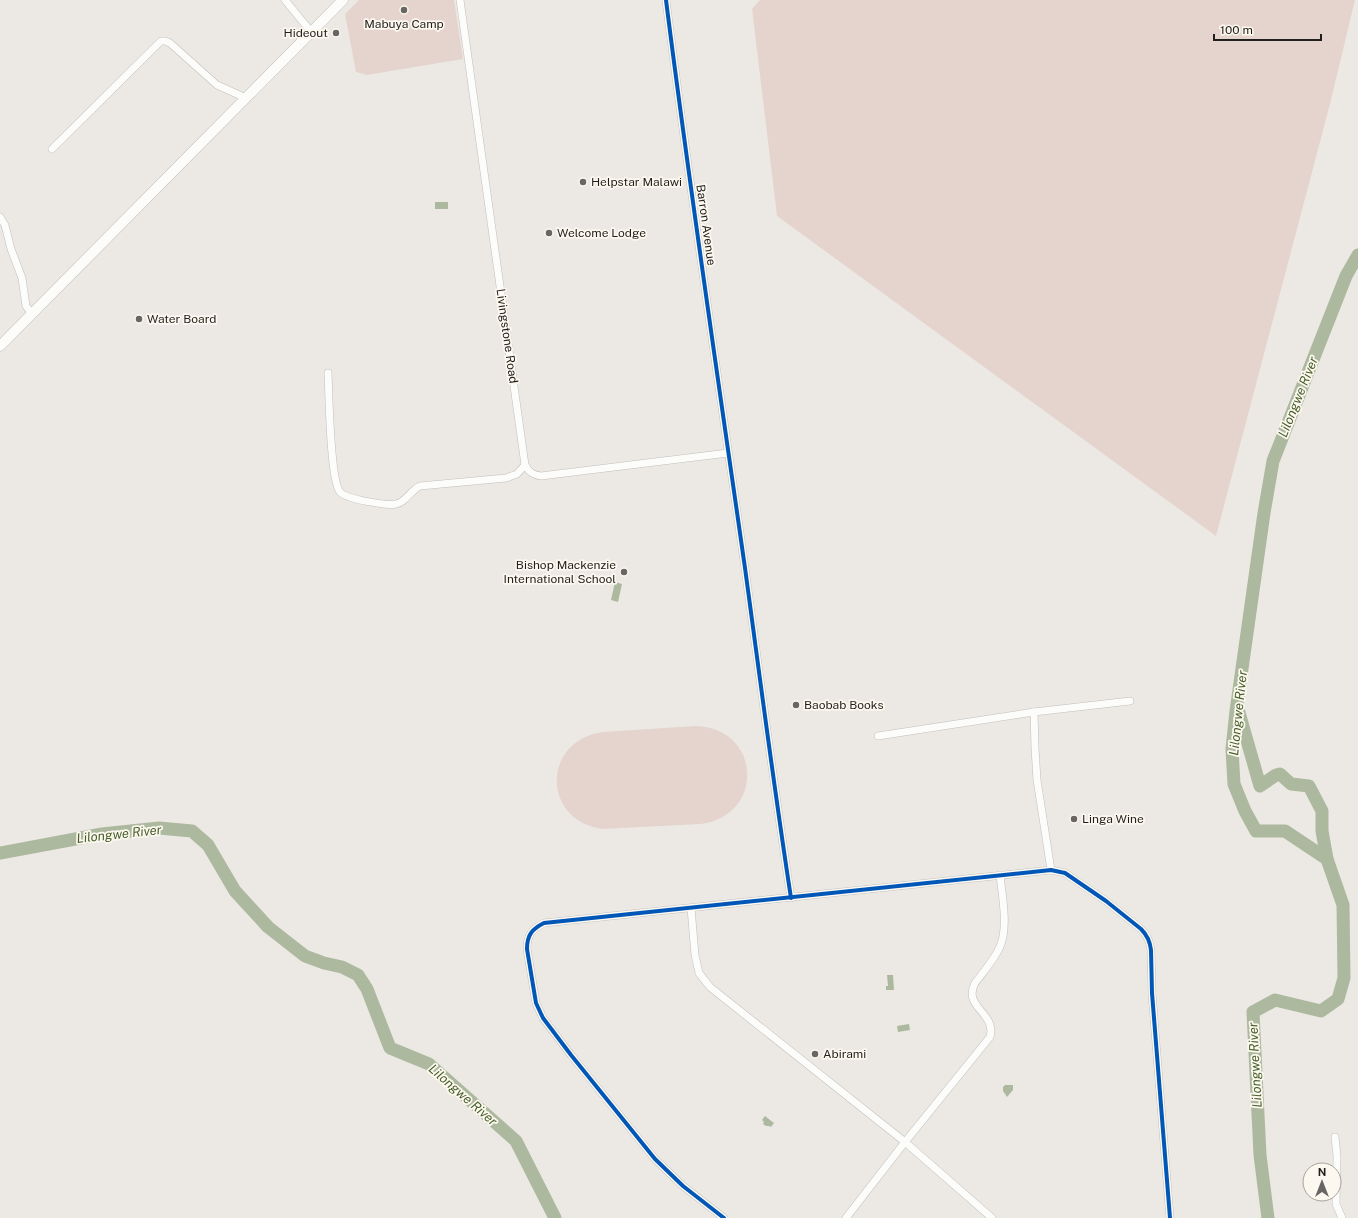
<svg xmlns="http://www.w3.org/2000/svg" width="1358" height="1218" viewBox="0 0 1358 1218" font-family="'Public Sans',sans-serif">
  <style>
    .green { fill: #e5d4ce }
    .water { fill: #adb99f }
    .lines { fill: none; stroke-linecap: round; stroke-linejoin: round }
    .river { stroke: #adb99f; stroke-width: 13 }
    .street-casing { stroke: #c1bfbb; stroke-width: 8 }
    .secondary-casing { stroke: #c1bfbb; stroke-width: 11 }
    .street { stroke: #fcfcfb; stroke-width: 7 }
    .secondary { stroke: #fcfcfb; stroke-width: 10 }
    .cycleway-casing { stroke: #fdf8ef; stroke-width: 6 }
    .cycleway { stroke: #0057b8; stroke-width: 4 }
    .poi-dot { fill: #686662; stroke: #fdf8ef; stroke-width: 1.5 }
    .labels { text-anchor: middle; dominant-baseline: central; stroke-width: 3.5; stroke-linejoin: round; paint-order: stroke }
    .poi-label { font-size: 12px; fill: #211f1c; stroke: #fdf8ef; text-anchor: start }
    .street-label { font-size: 12px; fill: #211f1c; stroke: #fdf8ef }
    .water-label { font-size: 13px; font-style: italic; fill: #455f2a; stroke: #fdf8ef }
  </style>
  <rect width="100%" height="100%" fill="#ece9e4"/>
  <!-- green -->
  <g class="green">
    <polygon points="359,0 454,0 463,59 367,75 356,72 345,14"/>
    <polygon points="760,0 1355,0 1330,104 1216,536 777,216 752,9"/>
    <path d="M 695,726 C 761,727 766,815 701,824 L 602,829 C 541,820 542,740 603,732 Z"/>
  </g>
  <!-- water -->
  <g class="water">
    <rect x="435" y="202" width="13" height="7"/>
    <polygon points="615,582 622,584 618,602 611,600"/>
    <polygon points="887,975 893,975 894,990 886,990 886,986 888,986"/>
    <polygon points="909,1024 910,1030 898,1032 897,1026"/>
    <polygon points="1005,1085 1013,1085 1013,1090 1007,1097 1003,1091 1003,1087"/>
    <polygon points="765,1116 774,1123 771,1127 769,1126 766,1126 763,1124 764,1122 762,1120"/>
  </g>
  <g class="lines">
    <!-- river -->
    <g class="river">
      <polyline points="1238,709 1260,786 1276,775 1280,774 1291,784 1309,786 1322,811 1322,831 1327,859"/>
      <polyline points="0,853 102,834 159,828 192,831 208,845 235,891 268,927 305,956 324,963 342,967 358,975 367,989 390,1048 429,1064 516,1141 555,1218"/>
      <polyline points="1268,1218 1260,1155 1253,1012 1275,1000 1321,1011 1338,999 1344,978 1343,905 1327,859 1285,831 1256,831 1245,811 1234,784 1232,749 1236,711 1264,513 1273,461 1346,276 1358,255"/>
    </g>
    <!-- street casing -->
    <g class="street-casing">
      <g id="street">
        <polyline points="285,0 312,33"/>
        <path d="M 460,0 L 525,465 C 529,472 533,475 541,476 L 728,453"/>
        <path d="M 666,0 C 690,190 718,379 745,568 C 760,678 774,788 791,898"/>
        <polyline points="52,149 161,41 165,41 170,43 217,85 246,98"/>
        <polyline points="0,217 5,225 11,249 22,278 26,306 32,314"/>
        <path d="M 328,373 C 329,393 330,480 340,492 C 346,499 386,506 396,504 C 405,503 411,490 420,486 L 506,478 L 517,474 L 525,465"/>
        <polyline points="878,736 1034,712"/>
        <polyline points="1051,870 1037,780 1035,748 1034,712 1130,701"/>
        <polyline points="691,908 695,955 699,973 710,987 905,1142 992,1218"/>
        <polyline points="1335,1137 1337,1156 1336,1204 1342,1218"/>
        <path d="M 724,1218 L 683,1186 L 655,1159 L 571,1055 L 543,1018 L 536,1003 L 527,949 C 527,935 532,929 544,923 L 1051,870 L 1065,873 L 1106,901 L 1141,929 C 1147,935 1150,941 1151,950 L 1152,993 L 1170,1218"/>
        <path d="M 846,1218 L 905,1142 L 990,1037 C 997,1013 962,1007 975,983 C 984,971 996,958 1001,944 C 1008,924 1002,895 1000,875"/>
      </g>
    </g>
    <!-- secondary casing -->
    <g class="secondary-casing">
      <polyline id="secondary" points="0,346 343,0"/>
    </g>
    <!-- street -->
    <use href="#street" class="street"/>
    <!-- secondary -->
    <use href="#secondary" class="secondary"/>
    <!-- cycleway casing -->
    <g class="cycleway-casing">
      <g id="cycleway">
        <path d="M 666,0 C 690,190 718,379 745,568 C 760,678 774,788 791,898"/>
        <path d="M 724,1218 L 683,1186 L 655,1159 L 571,1055 L 543,1018 L 536,1003 L 527,949 C 527,935 532,929 544,923 L 1051,870 L 1065,873 L 1106,901 L 1141,929 C 1147,935 1150,941 1151,950 L 1152,993 L 1170,1218"/>
      </g>
    </g>
    <!-- cycleway -->
    <use href="#cycleway" class="cycleway"/>
  </g>
  <!-- markers -->
  <g class="poi-dot">
    <circle cx="404" cy="10" r="4"/>
    <circle cx="336" cy="33" r="4"/>
    <circle cx="583" cy="182" r="4"/>
    <circle cx="549" cy="233" r="4"/>
    <circle cx="139" cy="319" r="4"/>
    <circle cx="624" cy="572" r="4"/>
    <circle cx="796" cy="705" r="4"/>
    <circle cx="1074" cy="819" r="4"/>
    <circle cx="815" cy="1054" r="4"/>
  </g>
  <g class="labels">
    <!-- poi labels -->
    <g class="poi-label">
      <text x="404" y="24" text-anchor="middle">Mabuya Camp</text>
      <text x="328" y="33" text-anchor="end">Hideout</text>
      <text x="591" y="182">Helpstar Malawi</text>
      <text x="557" y="233">Welcome Lodge</text>
      <text x="147" y="319">Water Board</text>
      <text x="616" y="565" text-anchor="end">Bishop Mackenzie<tspan x="616" dy="14">International School</tspan></text>
      <text x="804" y="705">Baobab Books</text>
      <text x="1082" y="819">Linga Wine</text>
      <text x="823" y="1054">Abirami</text>
    </g>
    <!-- street labels -->
    <g class="street-label">
      <text transform="translate(706 225) rotate(82)">Barron Avenue</text>
      <text transform="translate(507 336) rotate(82)">Livingstone Road</text>
    </g>
    <!-- water labels -->
    <g class="water-label">
      <text transform="translate(1298 397) rotate(-68)">Lilongwe River</text>
      <text transform="translate(1238 713) rotate(-84)">Lilongwe River</text>
      <text transform="translate(119 834) rotate(-6)">Lilongwe River</text>
      <text transform="translate(1255 1065) rotate(-93)">Lilongwe River</text>
      <text transform="translate(463 1095) rotate(41)">Lilongwe River</text>
    </g>
  </g>
  <!-- north arrow -->
  <g transform="translate(1322 1182)"><circle r="19" fill="#fdf8ef" stroke="#a5a19b"/>
  <path d="M0-3L7 15L0 10L-7 15Z" fill="#686662"/>
  <text y="-6" font-size="11" font-weight="bold" text-anchor="middle" fill="#211f1c">N</text>
  </g>
  <!-- scale -->
  <path d="M1214 34v6h107v-6" fill="none" stroke="#211f1c" stroke-width="2"/>
  <text x="1220" y="34" font-size="12" fill="#211f1c" stroke="#fdf8ef" stroke-width="3" paint-order="stroke">100 m</text>
</svg>
